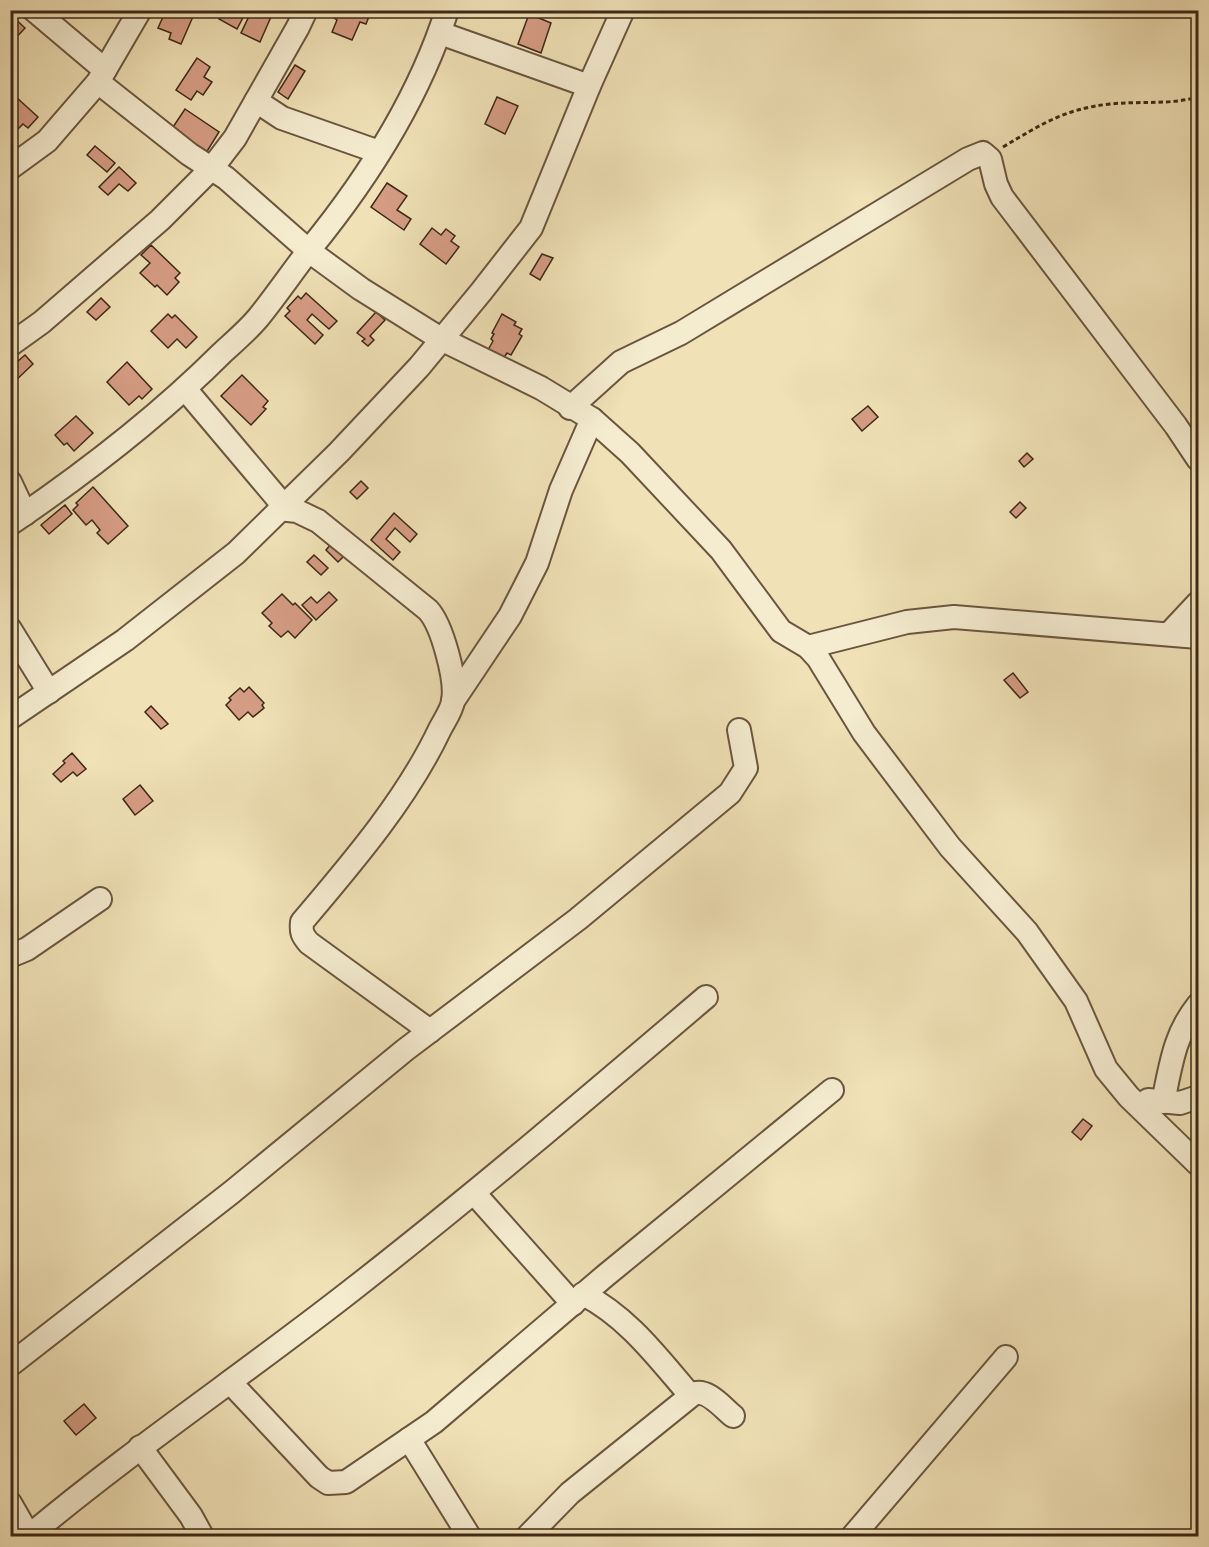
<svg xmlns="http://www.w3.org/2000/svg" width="1209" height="1547" viewBox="0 0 1209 1547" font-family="'IM FELL English',serif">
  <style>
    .building { fill: #d69d85; stroke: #3d2817; stroke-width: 1.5 }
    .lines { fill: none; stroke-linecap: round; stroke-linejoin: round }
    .minor-casing { stroke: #6a563f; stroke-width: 26 }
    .path { stroke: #3d2817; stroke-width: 3; stroke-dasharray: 4.5 3; stroke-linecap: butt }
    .minor { stroke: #f5ecd0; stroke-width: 22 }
  </style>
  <rect width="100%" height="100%" fill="#f0e1b6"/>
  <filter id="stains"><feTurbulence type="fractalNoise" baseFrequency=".00333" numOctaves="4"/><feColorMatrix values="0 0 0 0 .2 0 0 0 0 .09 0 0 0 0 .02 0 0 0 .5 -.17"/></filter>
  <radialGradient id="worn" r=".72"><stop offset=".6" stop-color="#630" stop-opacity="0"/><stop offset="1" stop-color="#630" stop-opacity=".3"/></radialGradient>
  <!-- building -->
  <g class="building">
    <polygon points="166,10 195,12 181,44 169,39 171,33 158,28"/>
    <polygon points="224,10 247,10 237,29 219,19"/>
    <polygon points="252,10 274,10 260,42 241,33"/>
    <polygon points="337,10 360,10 370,14 366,24 360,22 352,40 332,32 337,20 334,18"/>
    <polygon points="10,14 25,28 10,44"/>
    <polygon points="529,14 551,23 541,53 518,44"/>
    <polygon points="197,58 210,67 204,77 212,82 203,95 197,91 191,100 176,90"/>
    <polygon points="295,65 305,71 288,99 278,92"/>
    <polygon points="16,97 38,117 28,128 23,124 13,134 10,132 10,102"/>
    <polygon points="497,97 518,106 505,134 485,124"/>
    <polygon points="185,109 219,132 206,153 171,130"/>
    <polygon points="95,146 115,163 107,172 87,155"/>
    <polygon points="119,167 136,183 128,191 119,184 108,195 99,187"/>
    <polygon points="387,183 407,196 397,210 411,219 404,230 371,207"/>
    <polygon points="432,228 441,235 446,229 455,236 451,241 459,247 446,264 420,244"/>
    <polygon points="151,245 180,273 175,278 179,282 167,295 157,285 155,287 140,273 150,263 141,255"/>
    <polygon points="542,254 553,258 540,280 530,274"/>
    <polygon points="306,293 337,321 329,329 312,314 307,320 323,335 315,344 285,316 290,311 287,308 298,296 301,299"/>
    <polygon points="101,298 110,307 96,320 87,312"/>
    <polygon points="376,312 385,320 370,336 374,340 368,346 362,341 365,339 357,333"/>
    <polygon points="168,314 172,318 175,315 197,337 186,348 177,339 168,348 151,331"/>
    <polygon points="502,314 516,322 514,325 522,329 519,334 522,336 511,355 507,353 503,359 488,350 493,341 491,339 494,334 492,333"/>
    <polygon points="25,355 33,364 12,384 10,368"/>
    <polygon points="127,362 152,389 142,399 139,396 129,405 107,382"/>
    <polygon points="242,375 268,401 263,407 266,409 251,425 221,396"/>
    <polygon points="868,406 878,417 862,431 852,419"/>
    <polygon points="76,416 93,433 74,451 67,443 64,445 55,435"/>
    <polygon points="1027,453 1033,459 1024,467 1019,461"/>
    <polygon points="361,481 368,488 357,499 350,492"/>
    <polygon points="93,487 128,526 108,544 97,533 100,530 92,520 86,525 73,510 78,505 76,503"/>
    <polygon points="1020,502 1026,508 1016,518 1010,512"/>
    <polygon points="65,505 72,514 49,534 41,525"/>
    <polygon points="394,513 417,534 410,542 395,528 386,539 400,552 393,560 371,540"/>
    <polygon points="331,544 344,556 338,562 326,550"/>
    <polygon points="314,555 328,568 321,575 307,562"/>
    <polygon points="329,592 337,600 316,620 302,605 311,597 317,603"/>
    <polygon points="282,594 293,605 295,603 312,620 295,638 288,631 281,637 269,626 272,623 262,613"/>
    <polygon points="1013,673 1028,692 1020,698 1004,680"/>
    <polygon points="249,687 264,703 262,705 264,708 253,717 248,712 239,720 226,705 231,700 229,698 240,688 244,692"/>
    <polygon points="151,706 168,724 161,729 145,712"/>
    <polygon points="72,753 86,769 77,776 73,772 61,782 53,774 65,763 63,761"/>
    <polygon points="140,785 153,801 135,815 123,799"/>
    <polygon points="1083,1119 1092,1126 1081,1140 1072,1132"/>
    <polygon points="84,1404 96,1418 76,1435 64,1421"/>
  </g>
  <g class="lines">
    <!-- minor casing -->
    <g class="minor-casing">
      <g id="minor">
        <polyline points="34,10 105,70"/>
        <polyline points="440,33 589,86"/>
        <polyline points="98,82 189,154 226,178 309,251 361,289 441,339 541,388 592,419 630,453 721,550 781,631 808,647 818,658 864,733 916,802 950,847 1027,932 1076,1001 1106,1069 1129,1097 1198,1164"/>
        <polyline points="256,101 282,118 379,152"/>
        <polyline points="10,168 47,141 98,82 140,10"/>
        <polyline points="10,345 42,322 160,220 212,168 235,138 298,27 306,10"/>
        <polyline points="186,390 283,505"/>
        <polyline points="570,408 621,362 681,333 968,159 983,153 990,159 996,184 1002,197 1176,426 1198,459"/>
        <polyline points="10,482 25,514"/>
        <path d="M 279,509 L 297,511 L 318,521 L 428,610 C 442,625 457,680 453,701 C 452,710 444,721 440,729 C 407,799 352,863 302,922 C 301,932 302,935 309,943 L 430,1031"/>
        <path d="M 10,524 C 85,473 158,417 222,353 C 234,342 247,331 258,318 C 276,296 292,272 310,249 C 368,178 419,98 447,10"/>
        <polyline points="10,629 49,692"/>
        <polyline points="1169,634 1198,603"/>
        <polyline points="808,647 907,622 954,617 1198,637"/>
        <polyline points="453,701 510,616 537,563 561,490 592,419"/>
        <polyline points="10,718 125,640 236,553 339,452 419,367 481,292 531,228 589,86 623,10"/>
        <polyline points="10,956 27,949 100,899"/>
        <polyline points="1148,1100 1180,1103 1198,1097"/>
        <path d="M 1163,1102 C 1171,1065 1174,1035 1198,1005"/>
        <polyline points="474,1193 573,1304"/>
        <path d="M 583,1294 C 628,1317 658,1358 690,1395"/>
        <polyline points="10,1365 232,1192 405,1050 578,919 730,793 746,768 739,730"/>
        <polyline points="230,1382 319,1477 328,1483 346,1482 434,1422 605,1276 832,1090"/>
        <polyline points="409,1439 469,1536"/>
        <polyline points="140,1447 191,1516 202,1536"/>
        <polyline points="10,1503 29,1536"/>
        <path d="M 29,1536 C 134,1448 249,1371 357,1286 C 476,1193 591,1095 706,997"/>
        <path d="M 528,1536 L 570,1493 L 693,1394 C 707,1388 722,1407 733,1416"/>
        <polyline points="853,1536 1006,1357"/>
      </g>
    </g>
    <!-- path -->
    <path class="path" d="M 1003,147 C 1042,124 1064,109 1110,104 C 1140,101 1170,105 1198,97"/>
    <!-- minor -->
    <use href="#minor" class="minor"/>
  </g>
  <!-- margin -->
  <rect width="1209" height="1547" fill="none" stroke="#f0e1b6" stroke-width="36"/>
  <rect x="12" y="12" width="1185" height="1523" fill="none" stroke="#3d2817" stroke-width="3"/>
  <rect x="18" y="18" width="1173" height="1511" fill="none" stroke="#3d2817" stroke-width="1.5"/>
  <rect width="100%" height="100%" filter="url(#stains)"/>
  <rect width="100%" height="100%" fill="url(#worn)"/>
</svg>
